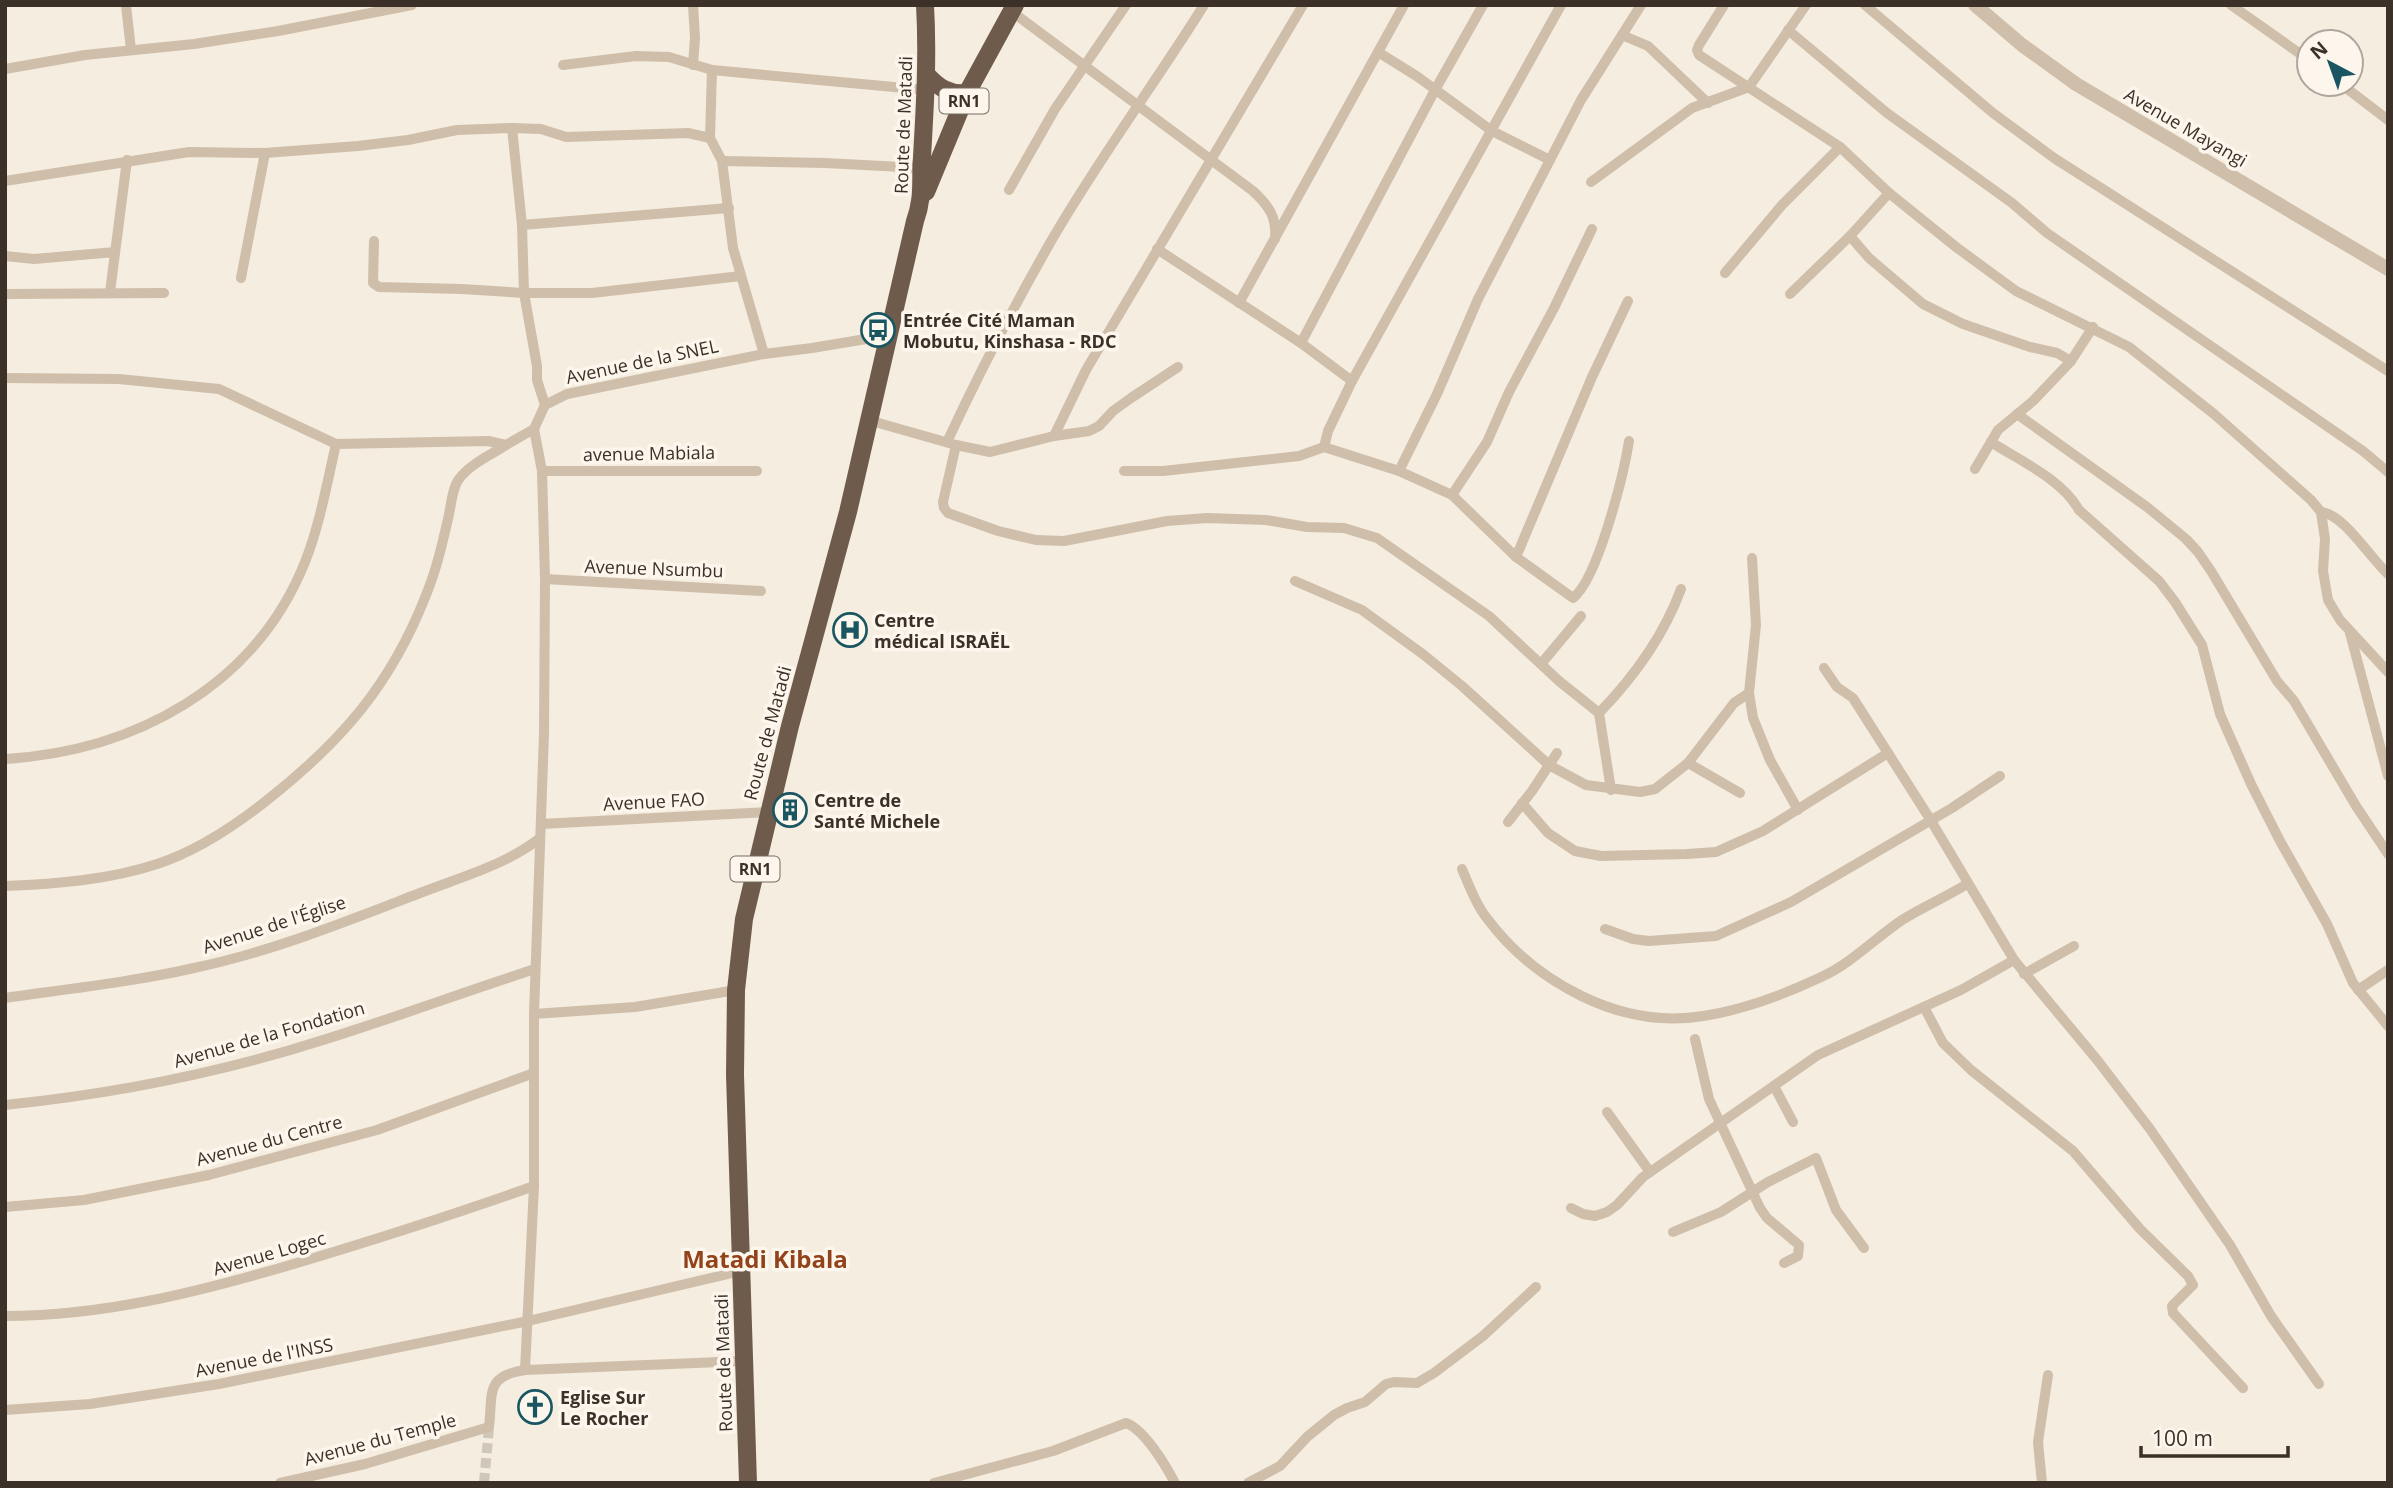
<svg xmlns="http://www.w3.org/2000/svg" width="2393" height="1488" viewBox="0 0 2393 1488" font-family="'Open Sans',sans-serif">
  <style>
    .lines { fill: none; stroke-linecap: round; stroke-linejoin: round }
    .minor-tunnel { stroke: #d0c7bb; stroke-width: 10; stroke-dasharray: 10 5; stroke-linecap: butt }
    .minor { stroke: #cfbea9; stroke-width: 10 }
    .tertiary { stroke: #cfbea9; stroke-width: 14 }
    .trunk { stroke: #6e5b4c; stroke-width: 18 }
    .labels { text-anchor: middle; dominant-baseline: central; stroke-width: 7; stroke-linejoin: round; paint-order: stroke }
    .shield { fill: #fcf6ec; stroke: #766c64; stroke-width: 2 }
    .shield-label { font-size: 16px; font-weight: bold; fill: #3c3129 }
    .street-label { font-size: 18px; fill: #3c3129; stroke: #fcf6ec }
    .poi-label { font-size: 18px; font-weight: bold; fill: #3c3129; stroke: #fcf6ec; text-anchor: start }
    .district-label { font-size: 24px; font-weight: bold; fill: #93431a; stroke: #fcf6ec }
  </style>
  <rect width="100%" height="100%" fill="#f5eddf"/>
  <g class="lines">
    <!-- minor-tunnel -->
    <polyline class="minor-tunnel" points="484,1483 489,1427"/>
    <!-- minor -->
    <g class="minor">
      <polyline points="126,5 131,50"/>
      <path d="M 1724,5 L 1699,45 L 1697,50 L 1699,55 L 1840,147 L 1889,193 L 1956,247 L 2016,291 L 2129,347 L 2214,414 L 2311,500 L 2321,512 C 2344,514 2370,558 2388,574"/>
      <polyline points="1865,5 1993,113 2054,158 2388,371"/>
      <polyline points="2231,5 2309,60"/>
      <path d="M 1011,11 L 1253,191 C 1269,206 1277,217 1275,239"/>
      <polyline points="1788,30 1887,113 2012,203 2047,233 2363,451 2388,472"/>
      <polyline points="1622,35 1648,46 1708,103"/>
      <polyline points="1378,52 1418,77 1492,131 1550,160"/>
      <polyline points="563,65 636,56 669,57 712,70 926,90"/>
      <polyline points="693,65 695,38 693,5"/>
      <polyline points="5,69 85,55 194,44 278,31 412,5"/>
      <polyline points="712,70 710,138 722,161 733,248 764,354"/>
      <polyline points="2341,84 2388,120"/>
      <polyline points="512,128 522,225 524,293 537,366 537,380 545,405"/>
      <polyline points="722,161 825,163 921,168"/>
      <polyline points="5,181 189,152 265,153 358,146 408,140 457,130 512,128 541,129 566,137 688,133 710,138"/>
      <polyline points="1591,182 1692,108 1749,87 1806,5"/>
      <polyline points="1009,190 1055,109 1126,5"/>
      <polyline points="522,225 729,208"/>
      <polyline points="1850,236 1869,258 1923,304 1963,324 2030,347 2057,353 2071,361"/>
      <polyline points="374,241 373,283 379,287 462,289 524,293 592,293 741,276"/>
      <polyline points="1157,249 1301,343 1352,381"/>
      <polyline points="5,256 34,259 115,252"/>
      <polyline points="1725,273 1782,205 1840,147"/>
      <polyline points="241,278 265,153"/>
      <polyline points="110,292 127,160"/>
      <polyline points="5,294 164,293"/>
      <polyline points="1790,294 1850,236 1889,193"/>
      <polyline points="1239,303 1404,5"/>
      <polyline points="1301,343 1435,90 1483,5"/>
      <polyline points="5,378 119,379 219,389 336,444"/>
      <polyline points="2017,414 2147,507 2186,539 2198,552 2211,571 2277,681 2294,701 2356,806 2388,854"/>
      <polyline points="868,420 956,445 990,452 1054,436 1089,431 1099,426 1113,411 1131,398 1178,367"/>
      <polyline points="1054,436 1086,370 1303,5"/>
      <path d="M 947,442 C 978,375 1013,308 1050,243 C 1097,161 1154,85 1204,5"/>
      <path d="M 1991,442 C 2020,461 2062,479 2079,510 L 2159,581 L 2175,602 L 2202,645 L 2220,714 L 2251,784 L 2280,841 L 2327,924 L 2353,983 L 2388,1026"/>
      <path d="M 956,445 L 943,502 L 944,508 L 948,513 L 998,531 L 1036,540 L 1064,541 L 1167,521 L 1207,518 L 1266,520 L 1307,527 L 1344,528 L 1377,538 L 1489,616 L 1559,681 L 1599,713 C 1633,678 1664,635 1681,589"/>
      <polyline points="1324,447 1328,431 1352,381 1561,5"/>
      <polyline points="1975,469 1998,430 2033,401 2071,361 2093,327"/>
      <polyline points="542,471 757,471"/>
      <path d="M 1124,471 L 1163,471 L 1299,456 L 1324,447 L 1399,471 L 1452,495 L 1516,557 L 1573,598 C 1598,579 1624,473 1629,441"/>
      <polyline points="1399,471 1437,394 1478,299 1550,160 1581,100 1641,5"/>
      <polyline points="1452,495 1487,442 1509,392 1554,308 1592,229"/>
      <polyline points="2321,512 2325,539 2323,571 2328,600 2340,620 2388,672"/>
      <polyline points="1516,557 1592,377 1628,301"/>
      <polyline points="1752,558 1756,625 1749,693 1753,718 1770,760 1798,810"/>
      <polyline points="545,579 761,591"/>
      <polyline points="1295,581 1362,610 1424,655 1462,686 1549,765 1586,785 1640,792 1655,789 1688,763 1734,703 1749,693"/>
      <polyline points="2350,633 2388,776"/>
      <polyline points="1541,664 1581,616"/>
      <polyline points="1824,668 1837,687 1853,698 1930,819 2014,960 2098,1061 2150,1129 2230,1245 2271,1316 2319,1384"/>
      <polyline points="1599,713 1611,790"/>
      <path d="M 5,759 C 134,751 255,687 305,562 C 320,524 327,483 336,444 L 488,441 L 506,445 L 534,429 L 545,405 L 567,394 L 764,354 L 812,348 L 890,335"/>
      <polyline points="1688,763 1740,793"/>
      <polyline points="1522,803 1548,833 1575,851 1601,856 1687,854 1716,852 1763,831 1888,753"/>
      <polyline points="1508,822 1532,791 1557,753"/>
      <polyline points="541,824 768,812"/>
      <path d="M 1462,869 C 1469,885 1475,903 1486,917 C 1534,982 1621,1030 1703,1016 C 1743,1010 1783,995 1819,978 C 1851,964 1874,939 1902,920 C 1923,907 1946,897 1967,884"/>
      <path d="M 5,886 C 55,884 109,880 157,864 C 197,851 233,827 266,801 C 341,742 391,685 426,595 C 436,571 442,545 448,519 C 451,507 452,488 459,479 C 470,464 491,455 506,445"/>
      <polyline points="1605,929 1633,939 1649,941 1716,936 1791,902 1952,808 2000,776"/>
      <polyline points="2024,974 2074,946"/>
      <polyline points="2358,990 2388,970"/>
      <path d="M 5,998 C 68,989 132,982 194,968 C 271,952 347,921 420,893 C 461,877 506,865 540,838"/>
      <polyline points="1924,1007 1943,1043 1971,1070 2073,1151 2140,1229 2188,1276 2193,1285 2172,1306 2173,1313 2243,1388"/>
      <polyline points="534,1014 635,1007 736,990"/>
      <polyline points="1695,1039 1709,1099 1760,1208 1767,1218 1799,1245 1798,1256 1784,1263"/>
      <polyline points="1774,1086 1793,1122"/>
      <path d="M 5,1105 C 113,1094 220,1073 323,1040 C 394,1018 464,992 535,969"/>
      <polyline points="1607,1112 1650,1172"/>
      <polyline points="5,1207 84,1200 209,1175 377,1130 534,1073"/>
      <polyline points="1571,1208 1583,1214 1595,1216 1607,1212 1617,1205 1643,1177 1818,1055 1961,990 2014,960"/>
      <polyline points="1673,1232 1721,1212 1768,1182 1816,1158 1836,1210 1864,1248"/>
      <path d="M 5,1316 C 105,1316 202,1291 297,1263 C 377,1239 455,1214 534,1186"/>
      <polyline points="525,1370 534,1186 534,1014 544,733 545,579 542,471 534,429"/>
      <polyline points="5,1410 90,1404 219,1384 528,1321 741,1271"/>
      <path d="M 280,1483 L 365,1464 L 489,1427 C 493,1393 485,1376 525,1370 L 744,1361"/>
      <path d="M 934,1483 L 1053,1451 L 1126,1423 C 1145,1430 1166,1466 1175,1483"/>
      <polyline points="1248,1483 1280,1466 1307,1437 1334,1415 1347,1408 1365,1402 1386,1384 1394,1382 1417,1383 1434,1373 1483,1336 1536,1287"/>
      <polyline points="2042,1483 2038,1442 2048,1375"/>
    </g>
    <!-- tertiary -->
    <polyline class="tertiary" points="1975,5 2022,45 2076,84 2388,269"/>
    <!-- trunk -->
    <g class="trunk">
      <path d="M 927,75 C 939,88 950,95 967,93"/>
      <polyline points="926,192 967,93 1015,5"/>
      <path d="M 748,1483 L 735,1075 L 736,990 L 744,919 L 790,726 L 848,512 L 915,221 C 924,196 920,182 922,157 C 925,106 928,56 925,5"/>
    </g>
  </g>
  <!-- icons -->
  <defs>
    <g id="bus-ring" transform="scale(1.75)"><circle r="9.5" fill="#fcf6ec" stroke="#1a5662" stroke-width="1.5"/><path d="M-5-6H5V4H4V6H2V4H-2V6H-4V4H-5ZM-3.5-4V0h7V-4ZM-3.5 1.2v1.5H-2V1.2ZM2 1.2v1.5H3.5V1.2Z" fill="#1a5662"/></g>
    <g id="hospital-ring" transform="scale(1.75)"><circle r="9.5" fill="#fcf6ec" stroke="#1a5662" stroke-width="1.5"/><path d="M-5-5h3v3.5h4V-5h3V5h-3V1.5h-4V5h-3Z" fill="#1a5662"/></g>
    <g id="building-ring" transform="scale(1.75)"><circle r="9.5" fill="#fcf6ec" stroke="#1a5662" stroke-width="1.5"/><path d="M-4-6H4V6H1V3H-1V6H-4ZM-2.5-4.3h1.7v1.8h-1.7ZM.8-4.3h1.7v1.8H.8ZM-2.5-1h1.7V.8h-1.7ZM.8-1h1.7V.8H.8Z" fill="#1a5662"/></g>
    <g id="church-ring" transform="scale(1.75)"><circle r="9.5" fill="#fcf6ec" stroke="#1a5662" stroke-width="1.5"/><path d="M-1.2-6h2.4v3.5h3.3v2.4h-3.3V6h-2.4V-.1h-3.3v-2.4h3.3Z" fill="#1a5662"/></g>
  </defs>
  <g fill-rule="evenodd">
    <use href="#bus-ring" x="878" y="330"/>
    <use href="#hospital-ring" x="850" y="630"/>
    <use href="#building-ring" x="790" y="810"/>
    <use href="#church-ring" x="535" y="1407"/>
  </g>
  <g class="labels">
    <!-- shield labels -->
    <g class="shield">
      <rect x="939.5" y="88.5" width="49" height="25" rx="5"/>
      <rect x="730.5" y="856.5" width="49" height="25" rx="5"/>
    </g>
    <g class="shield-label">
      <text x="964" y="101">RN1</text>
      <text x="755" y="869">RN1</text>
    </g>
    <!-- street labels -->
    <g class="street-label">
      <text transform="translate(903 125) rotate(-88)">Route de Matadi</text>
      <text transform="translate(2186 127) rotate(30)">Avenue Mayangi</text>
      <text transform="translate(642 361) rotate(-12)">Avenue de la SNEL</text>
      <text transform="translate(649 453) rotate(-1)">avenue Mabiala</text>
      <text transform="translate(654 568) rotate(2)">Avenue Nsumbu</text>
      <text transform="translate(767 733) rotate(-75)">Route de Matadi</text>
      <text transform="translate(654 801) rotate(-3)">Avenue FAO</text>
      <text transform="translate(274 924) rotate(-18)">Avenue de l'Église</text>
      <text transform="translate(269 1034) rotate(-16)">Avenue de la Fondation</text>
      <text transform="translate(269 1140) rotate(-15)">Avenue du Centre</text>
      <text transform="translate(269 1253) rotate(-16)">Avenue Logec</text>
      <text transform="translate(264 1357) rotate(-11)">Avenue de l'INSS</text>
      <text transform="translate(723 1363) rotate(-92)">Route de Matadi</text>
      <text transform="translate(380 1439) rotate(-15)">Avenue du Temple</text>
    </g>
    <!-- poi labels -->
    <g class="poi-label">
      <text x="903" y="320">Entrée Cité Maman<tspan x="903" dy="21">Mobutu, Kinshasa - RDC</tspan></text>
      <text x="874" y="620">Centre<tspan x="874" dy="21">médical ISRAËL</tspan></text>
      <text x="814" y="800">Centre de<tspan x="814" dy="21">Santé Michele</tspan></text>
      <text x="560" y="1397">Eglise Sur<tspan x="560" dy="21">Le Rocher</tspan></text>
    </g>
    <!-- district labels -->
    <g class="district-label">
      <text x="765" y="1258">Matadi Kibala</text>
    </g>
  </g>
  <!-- border -->
  <rect width="2393" height="1488" fill="none" stroke="#3c3129" stroke-width="14"/>
  <!-- north arrow -->
  <g transform="translate(2330 63) rotate(319)"><circle r="33" fill="#fcf6ec" stroke="#afa79e" stroke-width="2"/>
  <path d="M0-5L12 26L0 18L-12 26Z" fill="#1a5662"/>
  <text y="-10" font-size="19" font-weight="bold" text-anchor="middle" fill="#3c3129">N</text>
  </g>
  <!-- scale -->
  <path d="M2141 1446v10h147v-10" fill="none" stroke="#3c3129" stroke-width="3.5"/>
  <text x="2152" y="1446" font-size="21" fill="#3c3129" stroke="#fcf6ec" stroke-width="5" paint-order="stroke">100 m</text>
</svg>
